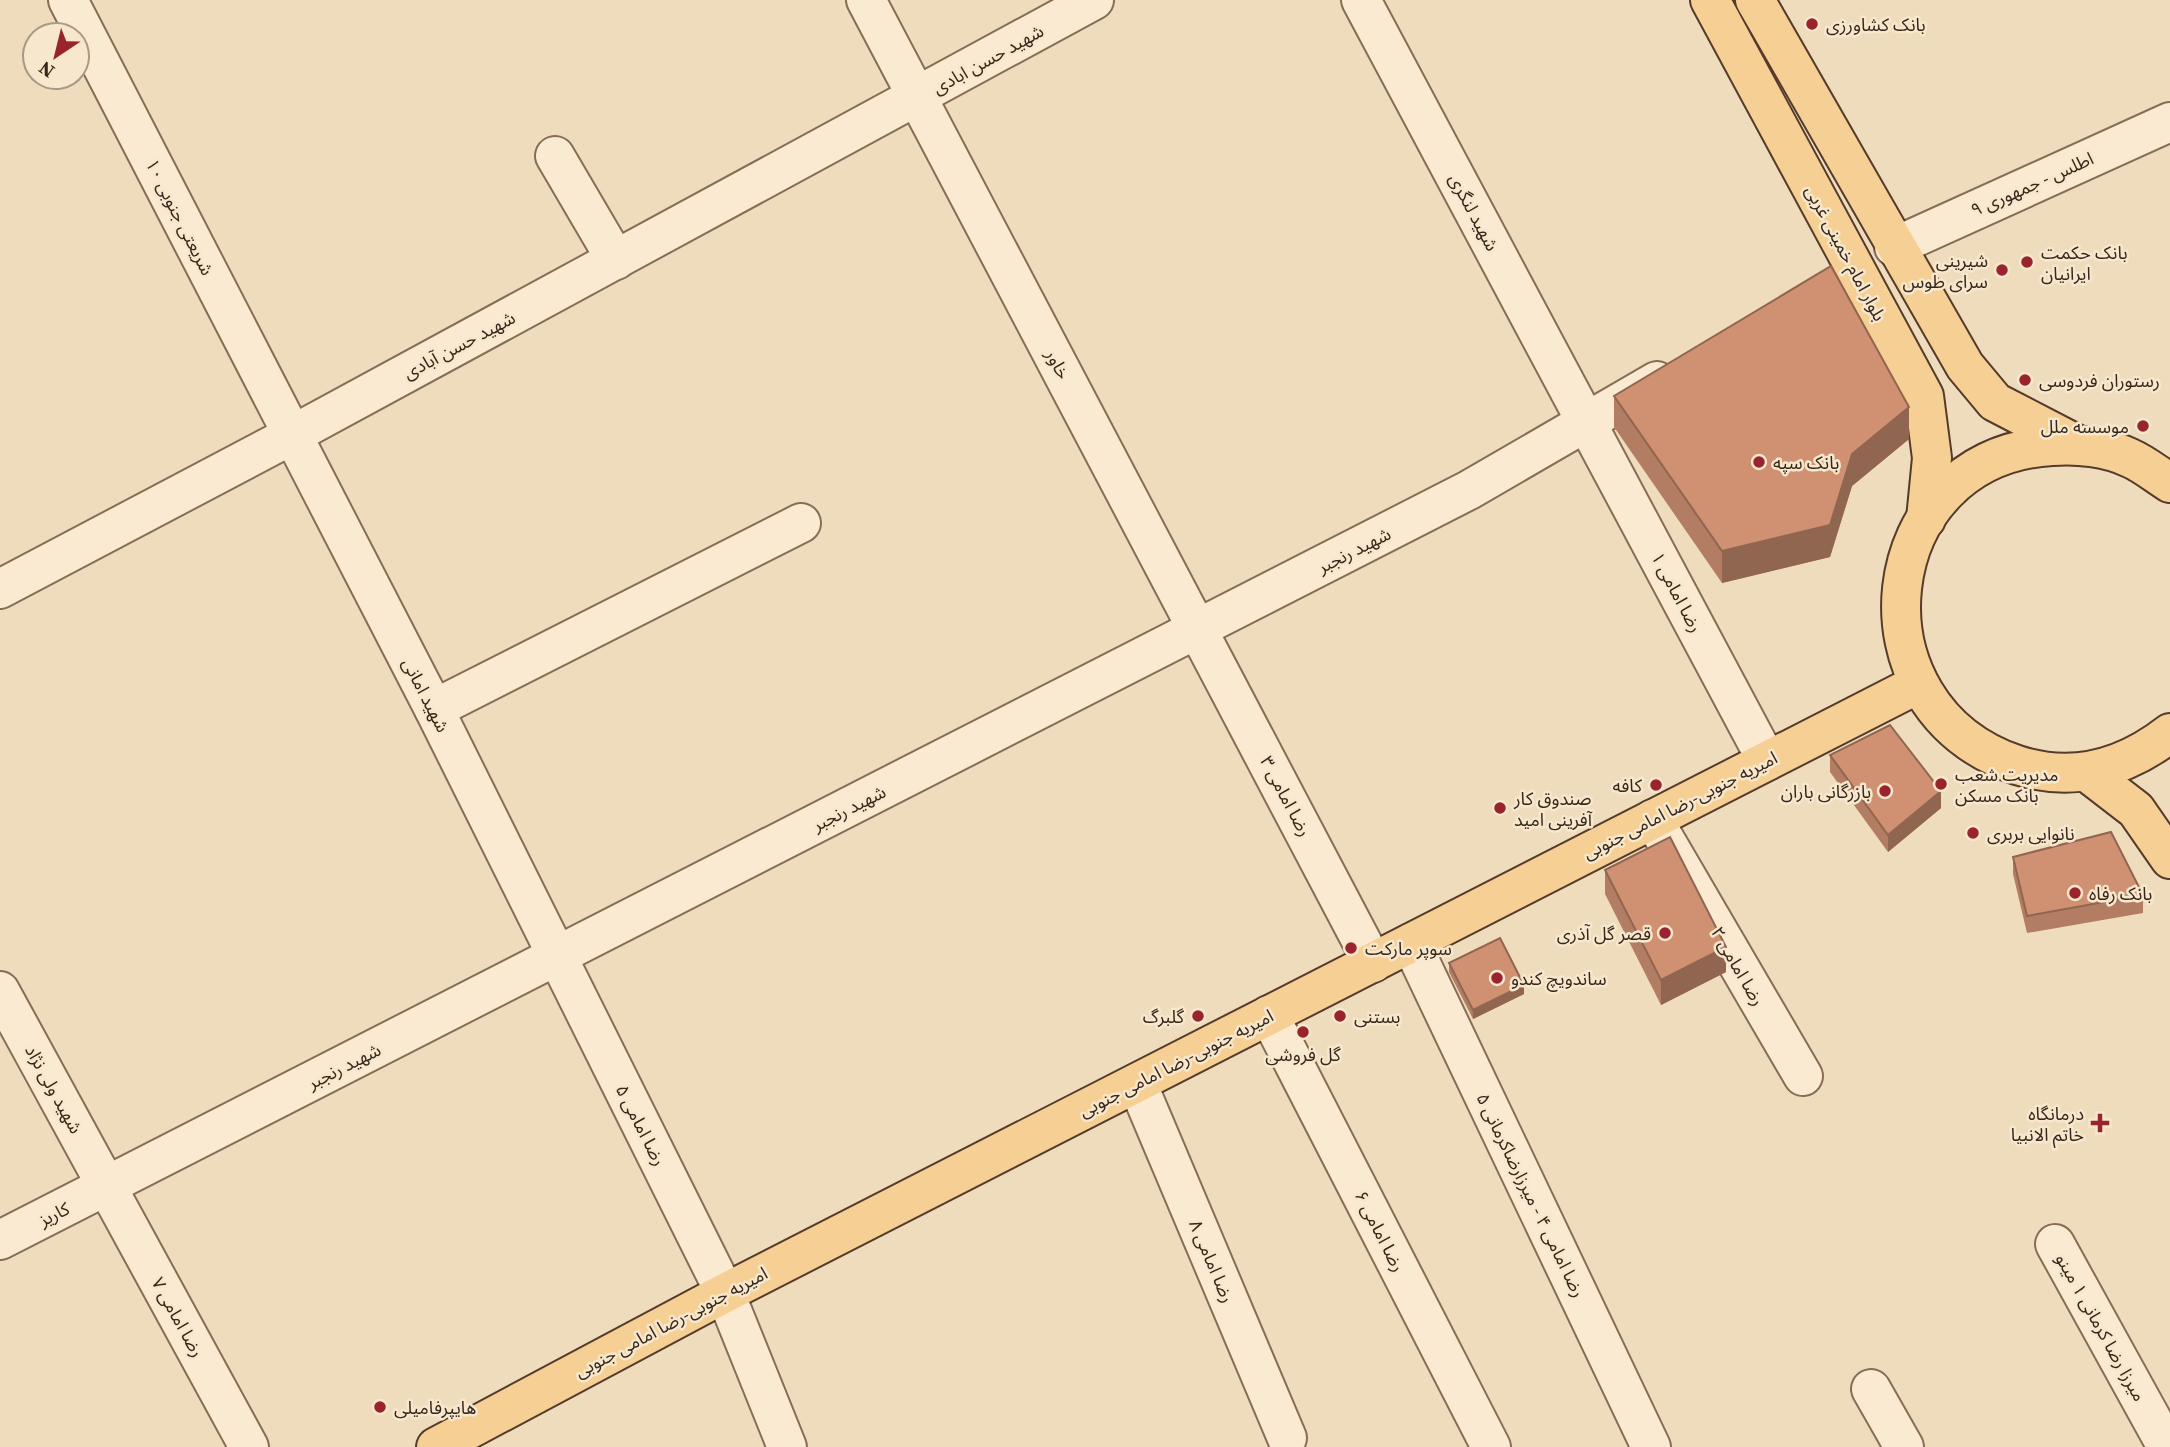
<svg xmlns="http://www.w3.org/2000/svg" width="2170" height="1447" viewBox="0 0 2170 1447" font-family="'Source Serif 4','Noto Sans Arabic',serif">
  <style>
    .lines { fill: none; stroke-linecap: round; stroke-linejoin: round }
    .minor-casing { stroke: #886d56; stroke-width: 42 }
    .major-casing { stroke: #553b2b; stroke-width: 42 }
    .minor { stroke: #faead1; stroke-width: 38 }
    .major { stroke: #f5cf93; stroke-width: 38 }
    .wall { fill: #b27d62 }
    .shaded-wall { fill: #916650 }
    .building { fill: #cf9172; stroke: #916650; stroke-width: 2 }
    .poi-dot { fill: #99242e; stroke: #f6e7cd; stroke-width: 2.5 }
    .labels { text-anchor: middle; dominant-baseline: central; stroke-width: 5; stroke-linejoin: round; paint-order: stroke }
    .poi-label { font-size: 18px; fill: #36261b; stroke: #f6e7cd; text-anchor: start }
    .street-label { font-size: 18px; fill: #36261b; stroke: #f6e7cd }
  </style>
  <rect width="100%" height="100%" fill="#efdcbd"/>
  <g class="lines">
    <!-- minor casing -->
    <g class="minor-casing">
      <g id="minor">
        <polyline points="68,0 434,709 725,1293 787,1447"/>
        <polyline points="866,0 1373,963"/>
        <polyline points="1361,0 1767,761"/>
        <polyline points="555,156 616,260"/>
        <polyline points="1894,247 2170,122"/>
        <polyline points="0,589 292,435 1094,0"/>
        <polyline points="434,709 801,523"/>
        <polyline points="1653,819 1803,1076"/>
        <polyline points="1411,943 1651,1447"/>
        <polyline points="0,991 249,1447"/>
        <polyline points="1269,1015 1491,1447"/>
        <polyline points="1137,1083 1287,1438"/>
        <polyline points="0,1240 1469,490 1657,381"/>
        <polyline points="2055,1244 2167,1447"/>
        <polyline points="1871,1389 1904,1447"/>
      </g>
    </g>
    <!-- major casing -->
    <g class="major-casing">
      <g id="major">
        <polyline points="1710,0 1924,396 1932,458 1926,519"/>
        <polyline points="1755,0 1965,366 1995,402 2076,444"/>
        <path d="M 2170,483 C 2157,475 2144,464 2130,458 C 2107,447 2077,444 2052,446 C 1872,456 1844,707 2017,765 C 2073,783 2125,768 2170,733"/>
        <polyline points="2088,773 2136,810 2170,859"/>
        <polyline points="436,1447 725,1293 1918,684"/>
      </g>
    </g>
    <!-- minor -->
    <use href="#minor" class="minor"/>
    <!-- major -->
    <use href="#major" class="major"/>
  </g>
  <!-- wall -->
  <g class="wall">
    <polygon points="1614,396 1909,439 1852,486 1830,557 1722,583 1614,427"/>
    <polygon points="1830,755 1941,808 1888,852 1830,772"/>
    <polygon points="2013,857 2143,895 2143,913 2027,933 2013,874"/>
    <polygon points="1605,870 1726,972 1661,1005 1605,894"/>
    <polygon points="1449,963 1524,994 1473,1019 1449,972"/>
  </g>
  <!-- shaded-wall -->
  <g class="shaded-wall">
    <polygon points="1909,407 1909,439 1852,486 1830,557 1722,583 1722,551 1852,454"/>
    <polygon points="1941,791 1941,808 1888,852 1888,835"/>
    <polygon points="1726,947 1726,972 1661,1005 1661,980"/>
    <polygon points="1524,985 1524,994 1473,1019 1473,1010"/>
  </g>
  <!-- building -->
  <g class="building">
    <polygon points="1831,266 1909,407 1852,454 1830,525 1722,551 1614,396"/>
    <polygon points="1890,725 1941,791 1888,835 1830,755"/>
    <polygon points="2111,832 2143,895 2027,916 2013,857"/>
    <polygon points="1670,837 1726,947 1661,980 1605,870"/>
    <polygon points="1500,938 1524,985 1473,1010 1449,963"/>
  </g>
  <!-- markers -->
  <g class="poi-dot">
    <circle cx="1812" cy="24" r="7"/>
    <circle cx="2027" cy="262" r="7"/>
    <circle cx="2002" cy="270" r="7"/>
    <circle cx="2025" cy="380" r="7"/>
    <circle cx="2143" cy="426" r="7"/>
    <circle cx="1759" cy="462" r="7"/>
    <circle cx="1941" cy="784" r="7"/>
    <circle cx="1656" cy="785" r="7"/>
    <circle cx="1885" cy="791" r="7"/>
    <circle cx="1500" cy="808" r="7"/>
    <circle cx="1973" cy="833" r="7"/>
    <circle cx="2075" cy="893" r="7"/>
    <circle cx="1665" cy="933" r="7"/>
    <circle cx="1351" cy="948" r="7"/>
    <circle cx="1497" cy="978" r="7"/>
    <circle cx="1198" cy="1016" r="7"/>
    <circle cx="1340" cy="1016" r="7"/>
    <circle cx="1303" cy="1032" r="7"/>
    <path d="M2096.5 1112.5h7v7h7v7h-7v7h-7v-7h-7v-7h7z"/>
    <circle cx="380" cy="1407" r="7"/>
  </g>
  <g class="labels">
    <!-- poi labels -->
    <g class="poi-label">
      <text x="1826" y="24">بانک کشاورزی</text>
      <text x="2041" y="252">بانک حکمت<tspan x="2041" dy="21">ایرانیان</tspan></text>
      <text x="1988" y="260" text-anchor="end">شیرینی<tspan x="1988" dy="21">سرای طوس</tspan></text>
      <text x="2039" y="380">رستوران فردوسی</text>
      <text x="2129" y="426" text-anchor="end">موسسه ملل</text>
      <text x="1773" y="462">بانک سپه</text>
      <text x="1955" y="774">مدیریت شعب<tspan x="1955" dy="21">بانک مسکن</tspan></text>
      <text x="1642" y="785" text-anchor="end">کافه</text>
      <text x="1871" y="791" text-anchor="end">بازرگانی باران</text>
      <text x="1514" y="798">صندوق کار<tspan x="1514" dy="21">آفرینی امید</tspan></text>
      <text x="1987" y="833">نانوایی بربری</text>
      <text x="2089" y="893">بانک رفاه</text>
      <text x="1651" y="933" text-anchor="end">قصر گل آذری</text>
      <text x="1365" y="948">سوپر مارکت</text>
      <text x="1511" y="978">ساندویچ کندو</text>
      <text x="1184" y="1016" text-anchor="end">گلبرگ</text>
      <text x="1354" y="1016">بستنی</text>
      <text x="1303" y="1054" text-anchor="middle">گل فروشی</text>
      <text x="2084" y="1113" text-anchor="end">درمانگاه<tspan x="2084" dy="21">خاتم الانبیا</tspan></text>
      <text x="394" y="1407">هایپرفامیلی</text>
    </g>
    <!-- street labels -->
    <g class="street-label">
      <text transform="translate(988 59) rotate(-29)">شهید حسن ابادی</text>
      <text transform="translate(2032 184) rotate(-24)">اطلس - جمهوری ۹</text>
      <text transform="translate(1474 212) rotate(62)">شهید لنگری</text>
      <text transform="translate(180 217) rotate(63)">شریعتی جنوبی ۱۰</text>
      <text transform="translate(1846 253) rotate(62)">بلوار امام خمینی غربی</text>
      <text transform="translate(459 345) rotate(-28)">شهید حسن آبادی</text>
      <text transform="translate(1058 364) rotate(62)">خاور</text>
      <text transform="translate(1354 550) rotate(-27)">شهید رنجبر</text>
      <text transform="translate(1677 592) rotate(62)">رضا امامی ۱</text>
      <text transform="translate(426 695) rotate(63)">شهید امانی</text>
      <text transform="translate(1286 796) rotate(62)">رضا امامی ۳</text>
      <text transform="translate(1680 805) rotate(-27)">امیریه جنوبی-رضا امامی جنوبی</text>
      <text transform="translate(849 808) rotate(-27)">شهید رنجبر</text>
      <text transform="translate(1738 966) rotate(60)">رضا امامی ۲</text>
      <text transform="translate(1176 1063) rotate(-27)">امیریه جنوبی-رضا امامی جنوبی</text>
      <text transform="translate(344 1066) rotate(-27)">شهید رنجبر</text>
      <text transform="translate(54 1089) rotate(61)">شهید ولی نژاد</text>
      <text transform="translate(641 1125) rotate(63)">رضا امامی ۵</text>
      <text transform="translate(1531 1195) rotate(64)">رضا امامی ۴ - میرزارضاکرمانی ۵</text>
      <text transform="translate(54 1214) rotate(-26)">کاریز</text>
      <text transform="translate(1380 1231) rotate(63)">رضا امامی ۶</text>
      <text transform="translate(1212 1261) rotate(67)">رضا امامی ۸</text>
      <text transform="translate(178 1317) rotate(61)">رضا امامی ۷</text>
      <text transform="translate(671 1322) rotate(-28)">امیریه جنوبی-رضا امامی جنوبی</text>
      <text transform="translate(2101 1327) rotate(61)">میرزا رضا کرمانی ۱ مینو</text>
    </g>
  </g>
  <!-- north arrow -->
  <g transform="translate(56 56) rotate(215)"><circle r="33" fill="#f6e7cd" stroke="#a99a86" stroke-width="2"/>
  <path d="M0-5L12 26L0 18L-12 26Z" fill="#99242e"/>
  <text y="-10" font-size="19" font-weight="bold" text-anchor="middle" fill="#36261b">N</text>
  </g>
</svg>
